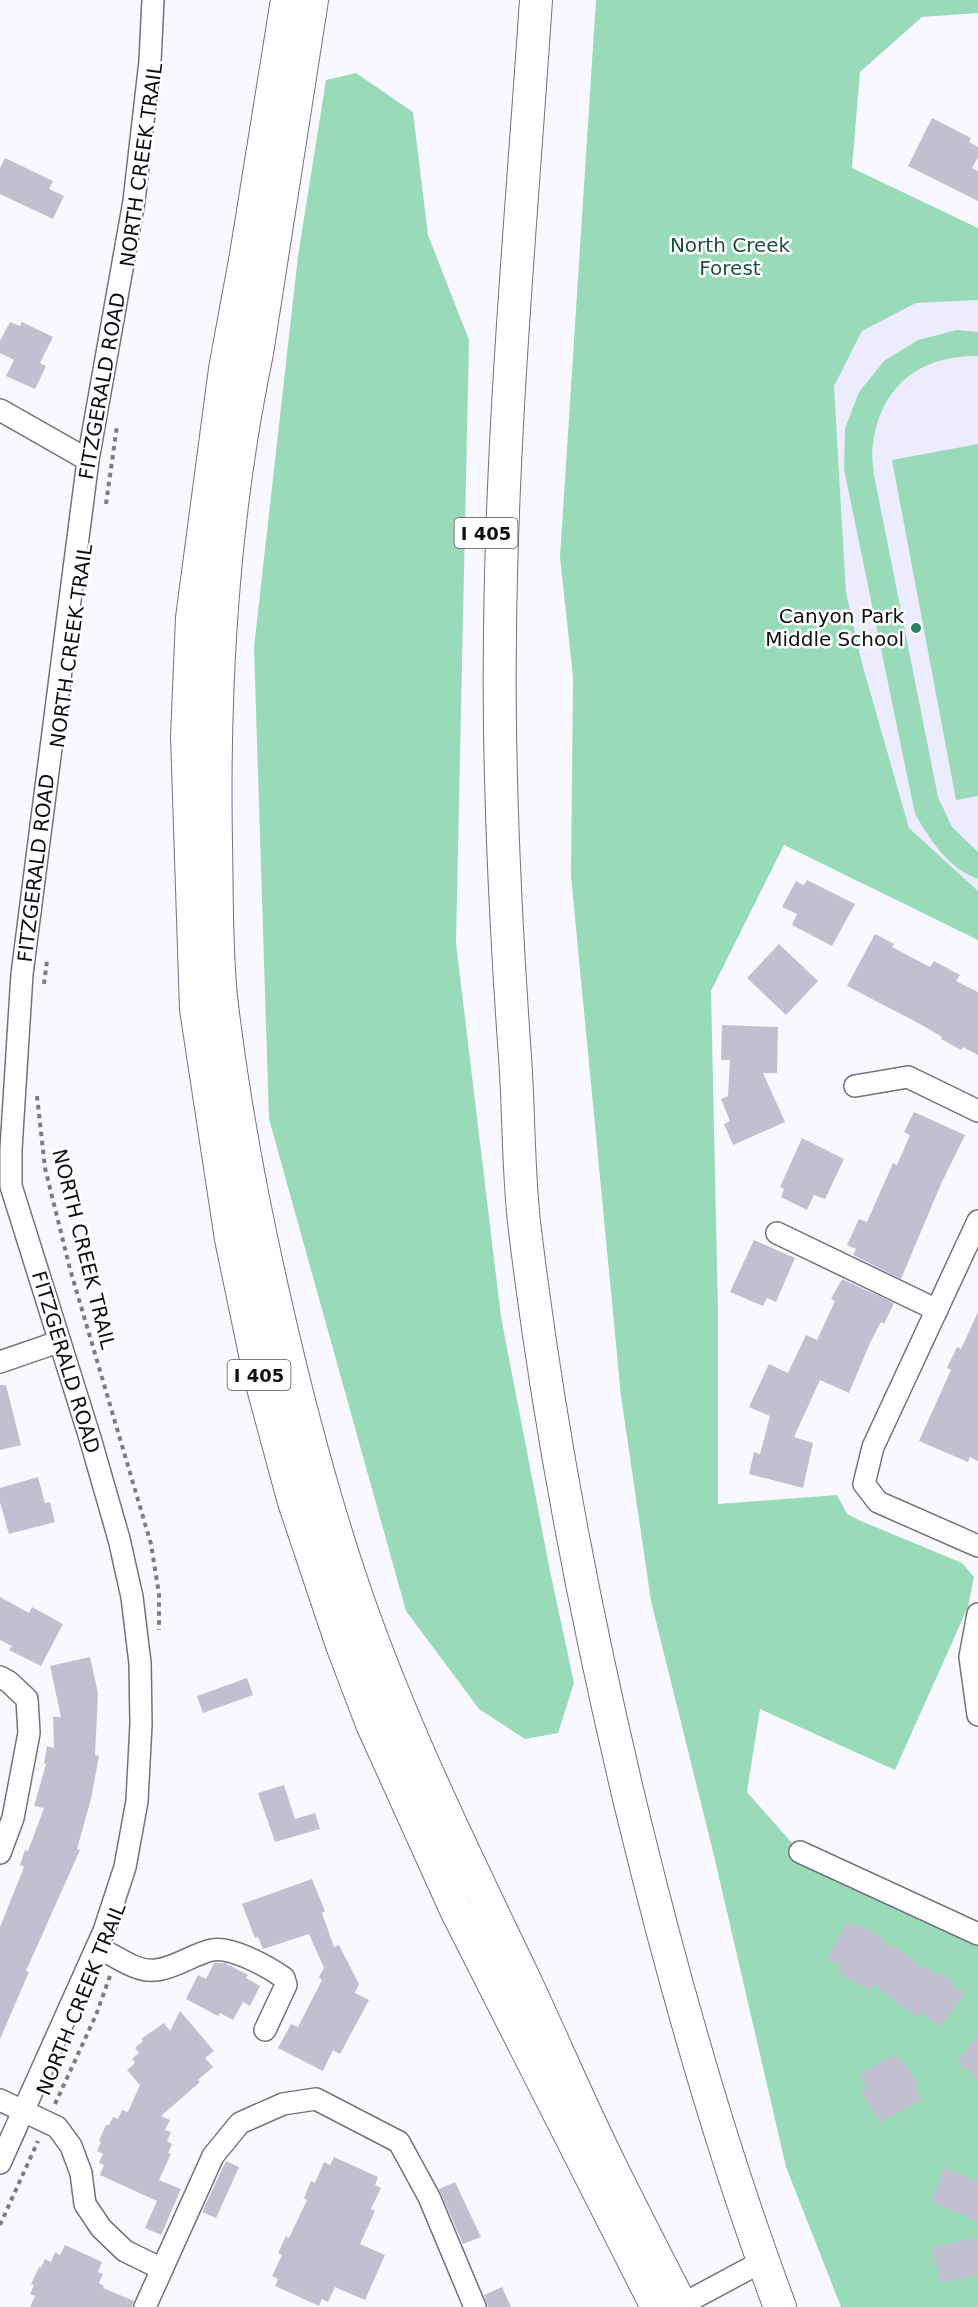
<svg xmlns="http://www.w3.org/2000/svg" width="978" height="2307" viewBox="0 0 978 2307" font-family="'DejaVu Sans',sans-serif">
  <style>
    .built { fill: #ececfe }
    .green { fill: #99dbb9 }
    .building { fill: #c1c0d0 }
    .lines { fill: none; stroke-linecap: round; stroke-linejoin: round }
    .minor-casing { stroke: #737280; stroke-width: 24 }
    .highway-casing { stroke: #737280; stroke-width: 34 }
    .path { stroke: #7c7c82; stroke-width: 4; stroke-dasharray: 4.5 4.5; stroke-linecap: butt }
    .minor { stroke: #fff; stroke-width: 21 }
    .highway { stroke: #fff; stroke-width: 32 }
    .poi-dot { fill: #26865f; stroke: #fff; stroke-width: 2 }
    .labels { text-anchor: middle; dominant-baseline: central; stroke-width: 5; stroke-linejoin: round; paint-order: stroke }
    .shield { fill: #fff; stroke: #56565a; stroke-width: 1.5 }
    .shield-label { font-size: 18px; font-weight: bold; fill: #0e0e13 }
    .street-label { font-size: 20px; fill: #0e0e13; stroke: #fff }
    .park-label { font-size: 20px; fill: #1b5139; stroke: #fff }
    .poi-label { font-size: 20px; fill: #0e0e13; stroke: #fff; text-anchor: end }
  </style>
  <rect width="100%" height="100%" fill="#f9f8ff"/>
  <!-- built -->
  <polygon class="built" points="978,300 978,891 909,828 862,663 846,592 834,385 862,331 916,303"/>
  <!-- green -->
  <g class="green">
    <polygon points="596,0 978,0 978,13 922,17 860,72 852,168 978,228 978,300 916,303 862,331 834,386 846,592 862,663 909,828 978,891 978,940 784,845 711,991 718,1310 718,1504 837,1495 847,1514 861,1521 962,1563 974,1577 968,1607 895,1770 760,1709 747,1792 800,1852 978,1934 978,2307 841,2307 786,2167 715,1860 651,1601 621,1396 571,876 573,677 560,557"/>
    <polygon points="356,73 413,112 428,235 469,340 456,943 501,1317 550,1571 574,1683 558,1733 525,1739 479,1709 406,1611 269,1119 254,647 298,256 326,80"/>
    <path d="M 957,330 L 978,332 L 978,356 C 921,355 881,385 873,443 C 871,453 873,465 874,475 L 938,797 L 952,827 L 978,852 L 978,879 C 948,868 931,841 915,814 L 844,469 L 845,429 L 859,392 L 884,361 L 918,340 Z"/>
    <polygon points="978,444 978,796 956,800 892,460"/>
  </g>
  <!-- building -->
  <g class="building">
    <polygon points="932,118 971,138 969,142 978,147 978,157 972,168 978,171 978,201 908,166"/>
    <polygon points="5,158 53,181 49,189 64,196 53,219 0,194 0,168"/>
    <polygon points="10,322 20,326 22,322 53,337 40,363 46,366 35,389 6,376 14,360 0,353 0,341"/>
    <polygon points="807,880 855,904 832,946 792,925 797,914 782,907 796,881 804,885"/>
    <polygon points="875,934 894,944 892,947 930,967 934,961 960,975 956,981 978,992 978,1055 963,1047 961,1050 941,1039 942,1037 920,1024 847,986"/>
    <polygon points="779,944 818,981 786,1015 747,978"/>
    <polygon points="722,1025 778,1027 777,1073 763,1073 785,1122 733,1145 724,1124 730,1121 721,1099 728,1096 730,1060 721,1060"/>
    <polygon points="914,1112 965,1135 941,1184 901,1279 853,1255 856,1249 847,1245 859,1219 867,1222 893,1163 897,1165 910,1135 904,1132"/>
    <polygon points="802,1138 844,1159 825,1199 814,1195 807,1210 781,1197 784,1189 780,1187"/>
    <polygon points="754,1240 795,1258 776,1302 767,1298 763,1306 730,1292"/>
    <polygon points="842,1279 894,1303 884,1324 881,1322 870,1343 849,1393 820,1380 794,1437 813,1443 803,1488 749,1474 754,1452 760,1454 770,1416 749,1407 769,1364 788,1373 806,1335 817,1340 835,1301 831,1299"/>
    <polygon points="978,1312 978,1461 970,1457 968,1462 919,1441 951,1370 947,1368 957,1347 961,1349"/>
    <polygon points="0,1385 6,1385 21,1445 0,1450"/>
    <polygon points="38,1477 45,1503 50,1502 55,1522 9,1534 0,1502 0,1488"/>
    <polygon points="0,1597 29,1613 32,1607 63,1624 41,1666 9,1650 12,1646 0,1640"/>
    <polygon points="90,1657 98,1693 95,1755 99,1756 91,1799 77,1849 80,1850 26,1971 29,1972 0,2039 0,1927 24,1867 20,1865 25,1850 28,1851 44,1808 34,1806 46,1764 44,1763 47,1746 54,1748 53,1717 61,1717 50,1666"/>
    <polygon points="247,1678 253,1695 203,1713 197,1696"/>
    <polygon points="284,1785 295,1819 315,1813 320,1829 275,1842 258,1793"/>
    <polygon points="312,1879 325,1911 322,1913 334,1947 339,1945 359,1984 355,1993 369,2000 340,2054 333,2050 323,2071 278,2048 291,2024 298,2027 322,1980 319,1977 324,1968 309,1934 263,1949 258,1937 255,1938 242,1904"/>
    <polygon points="847,1922 857,1927 859,1924 884,1939 883,1942 900,1950 923,1969 926,1966 938,1975 940,1972 958,1986 956,1988 965,1994 940,2027 921,2012 917,2018 873,1984 870,1990 838,1973 841,1966 827,1959"/>
    <polygon points="214,1963 225,1963 248,1975 246,1978 260,1986 250,2006 243,2002 233,2020 220,2013 218,2016 186,1999 198,1975 206,1979"/>
    <polygon points="180,2011 214,2051 205,2058 213,2067 198,2080 200,2082 161,2116 170,2120 165,2130 171,2132 167,2141 172,2144 168,2153 171,2154 159,2180 181,2189 161,2235 145,2228 157,2201 100,2175 104,2165 99,2163 103,2154 97,2151 101,2142 99,2141 106,2125 109,2125 113,2117 118,2119 122,2110 128,2112 140,2085 127,2070 135,2063 132,2059 139,2053 135,2048 143,2041 141,2039 164,2023 170,2031"/>
    <polygon points="978,2035 978,2078 957,2062"/>
    <polygon points="896,2054 901,2063 904,2061 919,2086 915,2088 922,2099 880,2123 861,2091 867,2088 860,2074"/>
    <polygon points="334,2157 378,2177 375,2185 381,2188 371,2209 375,2211 360,2244 385,2255 365,2300 335,2287 328,2302 322,2299 319,2306 275,2286 278,2279 272,2276 282,2255 278,2253 286,2236 289,2238 307,2200 304,2198 311,2181 315,2183 324,2162 330,2165"/>
    <polygon points="226,2161 239,2167 216,2218 202,2212"/>
    <polygon points="944,2168 978,2181 978,2221 931,2202"/>
    <polygon points="455,2182 481,2237 463,2244 439,2189"/>
    <polygon points="978,2237 978,2275 940,2283 932,2248"/>
    <polygon points="65,2245 102,2262 98,2272 103,2274 99,2283 104,2286 103,2288 134,2301 132,2307 30,2307 35,2296 30,2294 34,2285 31,2284 39,2267 41,2268 45,2259 51,2262 55,2252 60,2255"/>
    <polygon points="502,2287 511,2307 488,2307 484,2295"/>
  </g>
  <g class="lines">
    <!-- minor casing -->
    <g class="minor-casing">
      <g id="minor">
        <polyline points="0,410 88,460"/>
        <polyline points="855,1086 908,1077 978,1111"/>
        <polyline points="978,1221 873,1447 864,1484 878,1502 978,1546"/>
        <polyline points="777,1233 937,1310"/>
        <polyline points="0,1362 58,1342"/>
        <polyline points="978,1614 970,1657 978,1715"/>
        <polyline points="0,1677 9,1682 27,1699 29,1733 13,1818 0,1853"/>
        <polyline points="800,1852 978,1934"/>
        <path d="M 97,1947 C 114,1955 137,1973 156,1970 C 176,1968 193,1954 212,1950 C 231,1946 269,1967 284,1978 L 286,1985 L 265,2030"/>
        <polyline points="0,2100 57,2127 71,2146 81,2173 85,2204 101,2228 125,2251 162,2269"/>
        <polyline points="0,2163 104,1931 125,1867 137,1801 141,1724 140,1663 132,1597 119,1539 90,1438 11,1186 11,1149 22,974 88,460 134,201 150,61 153,0"/>
        <polyline points="681,2305 763,2261"/>
        <polyline points="145,2307 213,2156 240,2123 283,2104 316,2099 399,2142 429,2197 475,2307"/>
      </g>
    </g>
    <!-- highway casing -->
    <g class="highway-casing">
      <g id="highway">
        <polyline points="287,0 246,255 225,369 192,618 187,737 196,1009 231,1239 259,1373 294,1502 342,1645 372,1724 456,1910 657,2307"/>
        <path d="M 312,0 L 257,353 C 223,515 213,679 216,843 C 217,894 216,946 221,997 C 233,1099 252,1201 275,1301 C 299,1407 327,1514 364,1617 C 408,1739 466,1857 522,1974 C 548,2029 572,2086 599,2142 C 625,2197 654,2252 682,2307"/>
        <path d="M 536,0 C 522,211 502,422 500,634 C 498,775 505,916 515,1057 C 519,1112 518,1167 524,1222 C 548,1424 587,1625 635,1823 C 675,1986 721,2150 780,2307"/>
      </g>
    </g>
    <!-- path -->
    <g class="path">
      <polyline points="106,504 117,426"/>
      <polyline points="44,984 47,961"/>
      <polyline points="37,1096 45,1168 70,1269 151,1544 159,1594 159,1630"/>
      <polyline points="55,2104 96,2015 110,1976"/>
      <polyline points="0,2225 38,2141"/>
    </g>
    <!-- minor -->
    <use href="#minor" class="minor"/>
    <!-- highway -->
    <use href="#highway" class="highway"/>
  </g>
  <!-- markers -->
  <circle class="poi-dot" cx="916" cy="628" r="6"/>
  <g class="labels">
    <!-- shield labels -->
    <g class="shield">
      <rect x="454.5" y="518" width="63" height="30" rx="4.5"/>
      <rect x="227.5" y="1360" width="63" height="30" rx="4.5"/>
    </g>
    <g class="shield-label">
      <text x="486" y="533">I 405</text>
      <text x="259" y="1375">I 405</text>
    </g>
    <!-- street labels -->
    <g class="street-label">
      <text transform="translate(141 165) rotate(-82)">NORTH CREEK TRAIL</text>
      <text transform="translate(102 386) rotate(-80)">FITZGERALD ROAD</text>
      <text transform="translate(71 646) rotate(-82)">NORTH CREEK TRAIL</text>
      <text transform="translate(36 868) rotate(-83)">FITZGERALD ROAD</text>
      <text transform="translate(84 1249) rotate(76)">NORTH CREEK TRAIL</text>
      <text transform="translate(66 1362) rotate(73)">FITZGERALD ROAD</text>
      <text transform="translate(81 1999) rotate(-68)">NORTH CREEK TRAIL</text>
    </g>
    <!-- park labels -->
    <g class="park-label">
      <text x="730" y="245">North Creek<tspan x="730" dy="23">Forest</tspan></text>
    </g>
    <!-- poi labels -->
    <g class="poi-label">
      <text x="904" y="616">Canyon Park<tspan x="904" dy="23">Middle School</tspan></text>
    </g>
  </g>
</svg>
